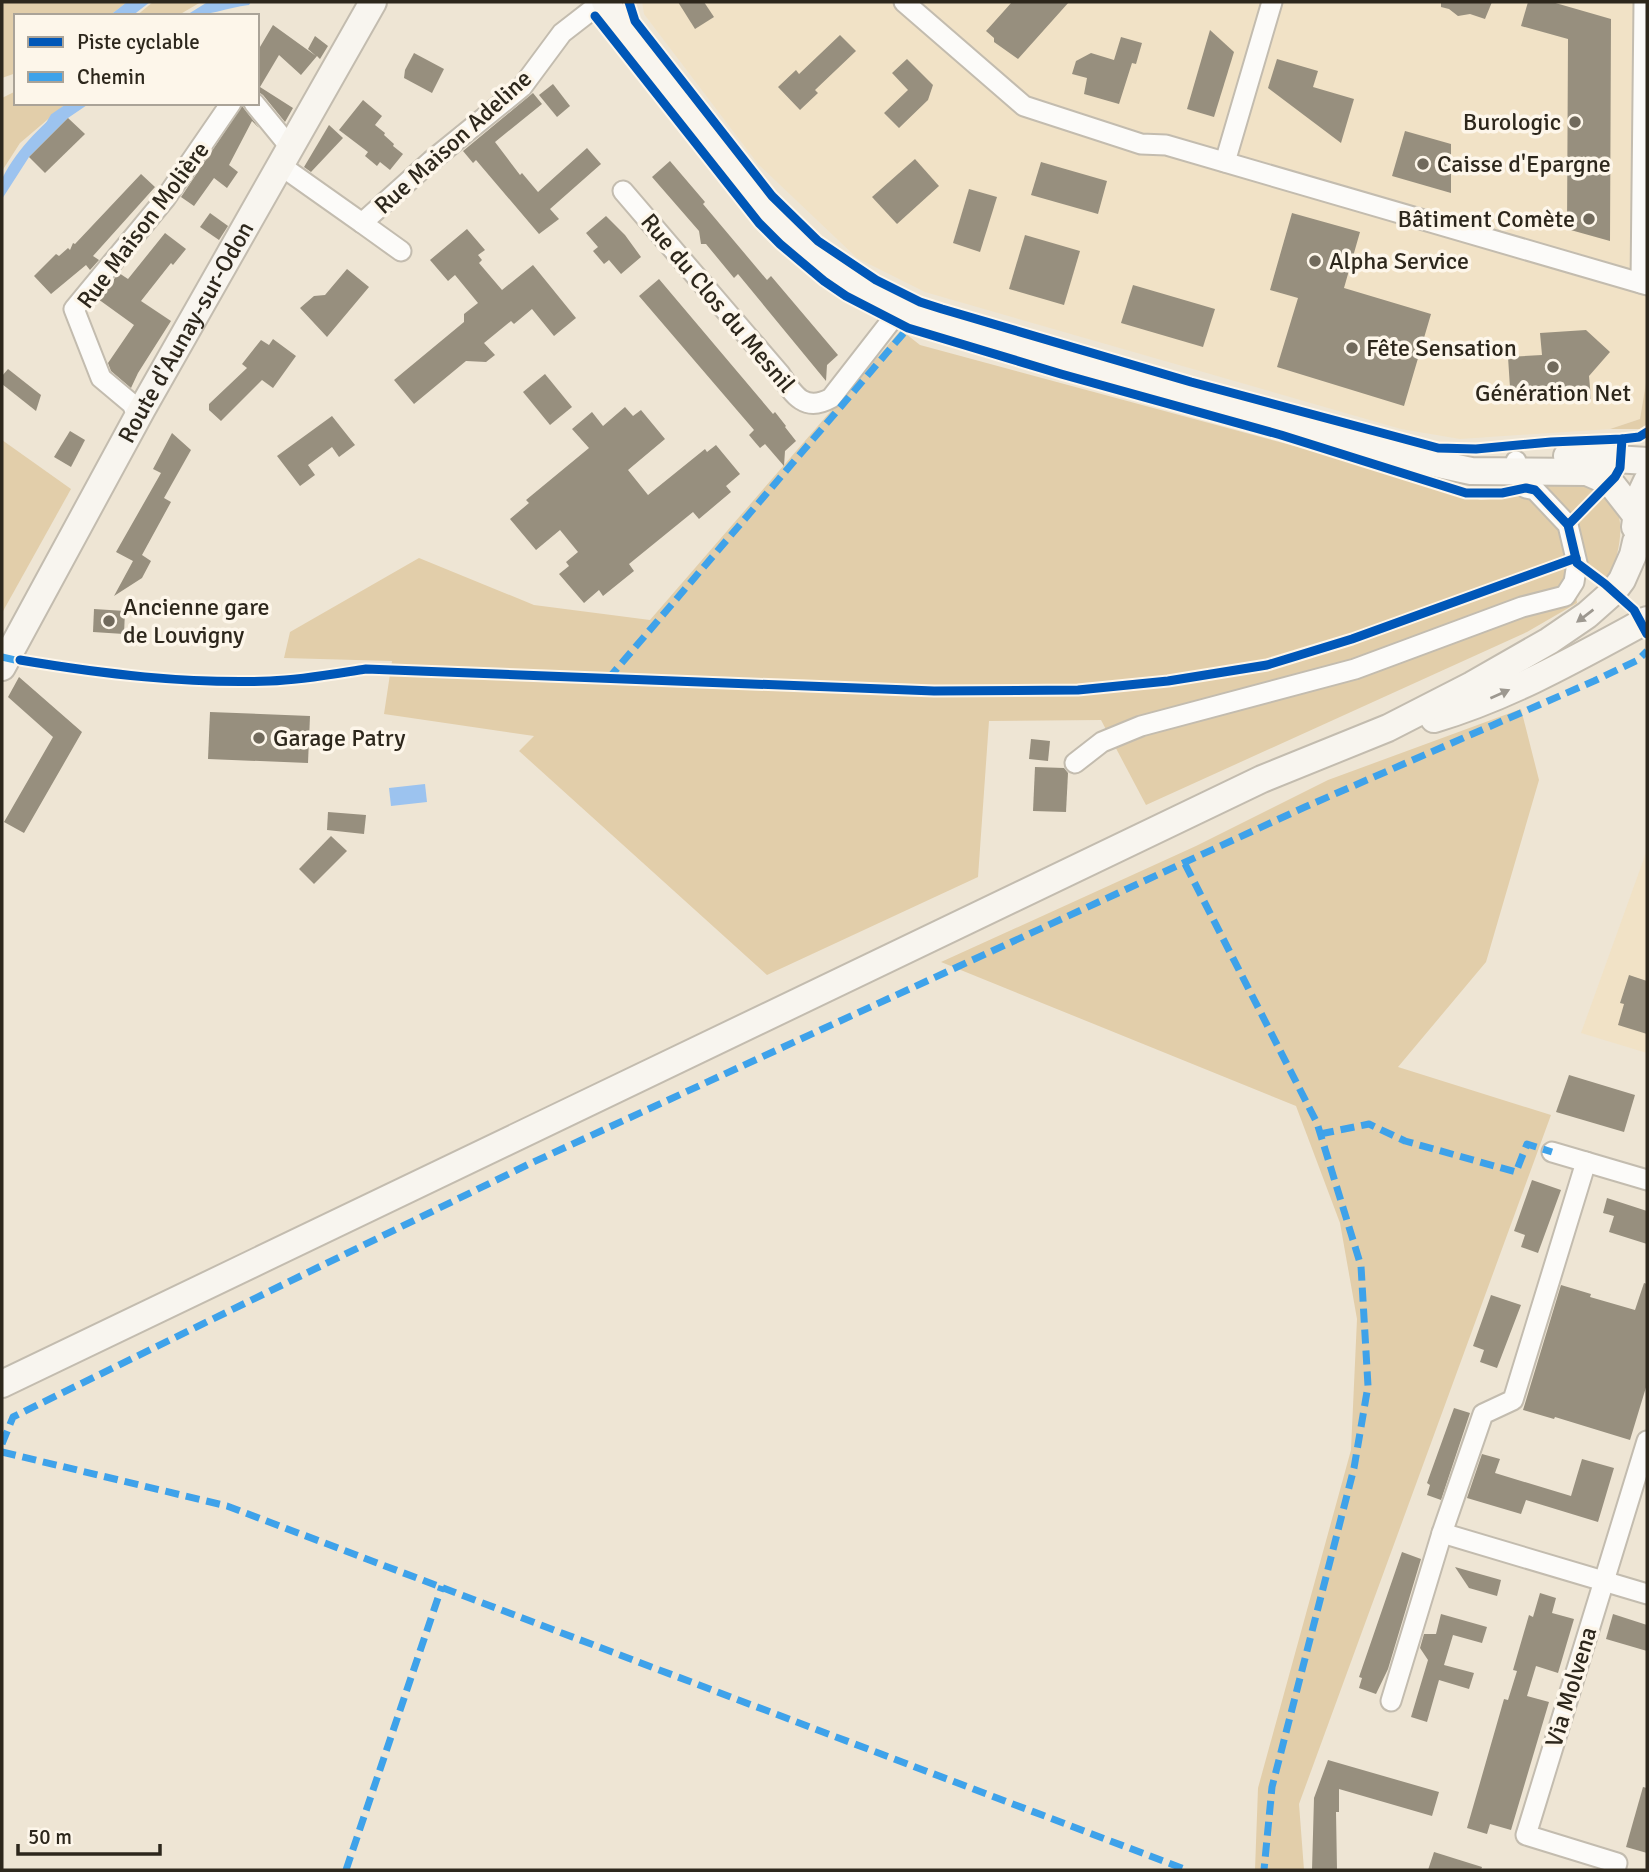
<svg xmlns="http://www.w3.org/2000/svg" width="1649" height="1872" viewBox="0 0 1649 1872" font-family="Signika,sans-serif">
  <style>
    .built { fill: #f1e2c6 }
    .green { fill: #e2ceaa }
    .water { fill: #9cc3ef }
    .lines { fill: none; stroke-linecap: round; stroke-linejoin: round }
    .stream { stroke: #9cc3ef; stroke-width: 5 }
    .building { fill: #978f7e }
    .street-casing { stroke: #c3bcaf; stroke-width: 23 }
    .secondary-casing { stroke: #c3bcaf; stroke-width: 30 }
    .street { stroke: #fcfbf9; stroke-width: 19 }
    .secondary { stroke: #f8f5ef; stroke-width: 26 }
    .quiet { stroke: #3ea2ea; stroke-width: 7; stroke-dasharray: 14 7; stroke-linecap: butt }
    .cycleway-casing { stroke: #fdf6ea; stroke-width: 13 }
    .cycleway { stroke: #0057b8; stroke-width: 9 }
    .oneway { fill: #9d9890 }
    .poi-dot { fill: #716a5c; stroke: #fdf6ea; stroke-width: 2.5 }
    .labels { text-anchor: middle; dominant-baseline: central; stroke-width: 7; stroke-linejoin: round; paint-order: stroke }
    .poi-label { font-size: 24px; fill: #2d271c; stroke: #fdf6ea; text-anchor: start }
    .street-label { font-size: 24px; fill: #2d271c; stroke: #fdf6ea }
  </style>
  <rect width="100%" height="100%" fill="#eee5d4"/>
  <!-- built -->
  <g class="built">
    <polygon points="642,2 1647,2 1647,377 1640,419 1610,429 1460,439 1401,429 925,292 857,258 758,164 644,14"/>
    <polygon points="1647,850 1647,1053 1581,1033"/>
  </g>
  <!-- green -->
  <g class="green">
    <polygon points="2,2 127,2 109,16 16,16 16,73 2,78"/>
    <polygon points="153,2 201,2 177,16 136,16"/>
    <polygon points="16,91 16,103 67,103 20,143 2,171 2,98"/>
    <polygon points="901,330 920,345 1339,458 1481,500 1525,495 1550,514 1568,538 1577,603 1527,632 1146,805 1101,720 989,721 978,877 767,975 519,751 534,736 384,714 392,661 284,658 290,632 419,558 534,605 650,620"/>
    <polygon points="1647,377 1647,424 1640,429 1610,429 1640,419"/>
    <polygon points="2,440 71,489 2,613"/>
    <polygon points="1547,477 1601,488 1573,514 1567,514 1544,493 1539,480"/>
    <path d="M 1607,492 C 1629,519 1619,547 1611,578 L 1607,578 L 1585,563 L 1574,527 Z"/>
    <polygon points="1521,709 1539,780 1486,962 1398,1067 1551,1115 1299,1804 1304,1870 1255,1870 1258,1788 1351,1450 1357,1319 1340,1223 1296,1106 941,962 1196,846 1328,780"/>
  </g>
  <!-- water -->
  <g class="water">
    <polygon points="127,2 150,2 132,16 109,16"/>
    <path d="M 251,2 L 249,5 C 226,8 208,16 185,16 L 206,3 Z"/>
    <path d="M 72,103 L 90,103 L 68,118 L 29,157 L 2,199 C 2,192 0,184 3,177 C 17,149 46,119 72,103 Z"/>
    <polygon points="425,784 427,802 391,806 389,788"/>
  </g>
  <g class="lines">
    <!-- stream -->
    <polyline class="stream" points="47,126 53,116 72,103"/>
  </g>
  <!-- building -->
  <g class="building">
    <polygon points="678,2 704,2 714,17 695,29"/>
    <polygon points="1012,2 1069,2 1018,59 994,42 994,38 986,31"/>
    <polygon points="1441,2 1492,2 1485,19 1470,14 1458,16 1449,9 1441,7"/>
    <polygon points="1528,2 1552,2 1611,19 1610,241 1567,229 1568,39 1521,26"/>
    <polygon points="273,25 316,56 308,49 315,36 328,46 320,59 317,56 301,75 279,55 260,87 293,108 285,122 263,95 257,91 257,52"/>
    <polygon points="1210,30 1234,52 1214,117 1187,109"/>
    <polygon points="840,35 856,51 815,90 818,93 800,110 778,87 796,70 799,74"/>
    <polygon points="1121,37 1142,43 1136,64 1132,63 1119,104 1084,94 1087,78 1072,74 1076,61 1091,53 1114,60"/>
    <polygon points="414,53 444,69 432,93 404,78 405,70"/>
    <polygon points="907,59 933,85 928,100 899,128 884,113 908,90 892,73"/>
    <polygon points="1277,59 1318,71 1313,87 1354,99 1341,143 1268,88"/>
    <polygon points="553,84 570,106 557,117 539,95"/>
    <polygon points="533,93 542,104 495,142 520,175 522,173 538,192 587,148 601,164 550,209 559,219 539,234 476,160 473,163 463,151"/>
    <polygon points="363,100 382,116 375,125 385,133 384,135 394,144 393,146 403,154 390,170 380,162 377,166 365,156 368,152 339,130"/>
    <polygon points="242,106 259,128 252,121 229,165 238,172 227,188 214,178 194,206 181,197"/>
    <polygon points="68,118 85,134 45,173 29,157"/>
    <polygon points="329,125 343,138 311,172 304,167"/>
    <polygon points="1405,131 1451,144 1451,193 1392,176"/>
    <polygon points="915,159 939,186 897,224 872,197"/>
    <polygon points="670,161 705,202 703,204 767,280 771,276 838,355 827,365 826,381 738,274 734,278 706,244 701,244 699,231 652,177"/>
    <polygon points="1041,162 1107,181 1098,214 1031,195"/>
    <polygon points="141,174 155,187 93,256 99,260 90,270 86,265 51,294 34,276 56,254 59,256 68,248 70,250 73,243 75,244"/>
    <polygon points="969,189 997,197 980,252 953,243"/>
    <polygon points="210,213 228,226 219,240 200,227"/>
    <polygon points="1292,213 1360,232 1344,288 1431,314 1404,406 1277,367 1298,298 1270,290"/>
    <polygon points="606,216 625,235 641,257 621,274 609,260 604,264 593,251 598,247 586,233"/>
    <polygon points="467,229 485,250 478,255 482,260 479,263 502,290 533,265 576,318 554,336 532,309 514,324 511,321 484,343 495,355 486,362 466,361 414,404 394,380 464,322 464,314 478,303 455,275 448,281 430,260"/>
    <polygon points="165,233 186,249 173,265 171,263 141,301 171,321 138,373 131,388 111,371 108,363 134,325 98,299 119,273 128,279"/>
    <polygon points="1025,235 1080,251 1064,305 1009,289"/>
    <polygon points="347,269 369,287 327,337 300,308 314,296 325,295"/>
    <polygon points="659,279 773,414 775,412 786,426 785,427 796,441 785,451 784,466 765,444 760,448 754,441 749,435 754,430 639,296"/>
    <polygon points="1133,285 1215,309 1203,347 1121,323"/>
    <polygon points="1586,330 1610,352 1589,376 1591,399 1511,403 1508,357 1542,355 1540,333"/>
    <polygon points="273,339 296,356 273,388 262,380 221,421 209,410 209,404 247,368 242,364 261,340 269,345"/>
    <polygon points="8,369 41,395 36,411 2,384 2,376"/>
    <polygon points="545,374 572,407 550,425 523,392"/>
    <polygon points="625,407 633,416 641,410 665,439 628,470 648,495 705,449 707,452 716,445 740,474 726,486 731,492 699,519 693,512 629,564 634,571 603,596 599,590 584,603 559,574 569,566 566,562 578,552 560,530 536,550 510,519 529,503 526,500 589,448 572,429 592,412 603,426"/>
    <polygon points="332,416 355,445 339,457 332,447 308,465 315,475 300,486 277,456"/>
    <polygon points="70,431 85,440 71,467 54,457"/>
    <polygon points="172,433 191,450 164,498 171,502 142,555 151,561 142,578 114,596 133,561 116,552 161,473 153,469"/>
    <polygon points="94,609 125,611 124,634 93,632"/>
    <polygon points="19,677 82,732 24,833 4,822 53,737 8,697"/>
    <polygon points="210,712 310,716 308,763 208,759"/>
    <polygon points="1031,739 1050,741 1048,761 1029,759"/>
    <polygon points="1035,767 1064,768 1068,773 1066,812 1033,811"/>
    <polygon points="328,812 366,815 364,834 327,830"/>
    <polygon points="331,836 347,851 314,884 299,869"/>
    <polygon points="1629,975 1647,981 1647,1034 1618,1025 1624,1004 1620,1003"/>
    <polygon points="1569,1075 1635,1095 1624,1132 1556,1112"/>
    <polygon points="1532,1180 1561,1190 1538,1253 1521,1247 1525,1235 1514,1231"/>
    <polygon points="1607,1198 1647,1211 1647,1244 1609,1232 1614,1216 1603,1213"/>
    <polygon points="1644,1283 1647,1284 1647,1384 1630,1440 1555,1417 1554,1419 1523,1410 1561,1285 1591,1294 1590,1297 1635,1310"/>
    <polygon points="1491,1295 1521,1305 1497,1368 1480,1362 1484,1350 1473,1346"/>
    <polygon points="1454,1408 1470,1413 1441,1500 1427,1495 1430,1485 1427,1483"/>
    <polygon points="1482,1454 1500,1459 1495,1473 1571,1496 1582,1459 1614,1468 1598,1522 1526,1500 1521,1514 1467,1498"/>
    <polygon points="1402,1552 1421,1559 1388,1669 1376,1694 1359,1688 1362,1678 1359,1677"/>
    <polygon points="1455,1567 1501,1580 1497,1596 1469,1588"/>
    <polygon points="1540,1593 1556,1598 1552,1613 1574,1619 1558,1673 1536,1666 1527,1696 1549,1702 1511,1830 1490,1824 1487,1834 1467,1828 1504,1699 1508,1700 1517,1671 1513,1670 1529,1615 1533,1617"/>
    <polygon points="1441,1614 1487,1627 1482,1643 1453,1635 1444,1665 1474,1673 1469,1689 1439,1680 1427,1722 1411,1717 1428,1660 1420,1648 1424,1634 1436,1634"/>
    <polygon points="1613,1614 1647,1625 1647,1651 1606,1639"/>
    <polygon points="1328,1760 1439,1792 1432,1816 1339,1789 1339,1812 1336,1812 1337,1870 1312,1870 1314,1798"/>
    <polygon points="1643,1787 1647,1788 1647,1853 1626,1847"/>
    <polygon points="1434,1852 1482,1867 1481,1870 1428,1870"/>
  </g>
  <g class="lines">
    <!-- street casing -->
    <g class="street-casing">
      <g id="street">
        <polyline points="904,2 1024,106 1141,144 1166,145 1647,285"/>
        <polyline points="254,103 290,147"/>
        <polyline points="1225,162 1272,2"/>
        <polyline points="280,165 362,223 431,161 522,87 562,33 602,2"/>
        <path d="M 623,191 L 780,374 C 793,394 804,413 831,398 L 901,308"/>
        <polyline points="362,223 401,251"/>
        <polyline points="1641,283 1644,2"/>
        <polyline points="138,417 132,404 101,378 74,309 165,199 231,103"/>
        <polyline points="1075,763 1102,742 1141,726 1355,669 1522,607 1565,596 1574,582 1577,563 1568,525 1535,490 1526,488 1516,472 1516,461"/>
        <polyline points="1552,1152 1647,1180"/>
        <polyline points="1442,1533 1647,1594"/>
        <polyline points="1391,1701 1442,1533 1483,1414 1513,1400 1586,1162"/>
        <polyline points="1615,1870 1617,1863 1526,1835 1647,1441"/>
      </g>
    </g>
    <!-- secondary casing -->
    <g class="secondary-casing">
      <g id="secondary">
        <path d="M 605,2 C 633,41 663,78 692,116 C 766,213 817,277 936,321 L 1273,420 L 1420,460 L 1471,471 L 1587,472 L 1610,482 L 1635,514"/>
        <polyline points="1567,456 1647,461"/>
        <polyline points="1635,527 1639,498 1647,481"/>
        <path id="s1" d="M 2,667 L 142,409 L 373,2"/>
        <path d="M 1434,719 C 1509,697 1579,657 1647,620"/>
        <polyline points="2,1384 1262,779 1388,728 1472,685 1549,641 1587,615 1613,592 1622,580 1633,555 1636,542"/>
      </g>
    </g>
    <!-- street -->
    <use href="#street" class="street"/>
    <!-- secondary -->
    <use href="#secondary" class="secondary"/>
    <!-- quiet -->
    <g class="quiet">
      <polyline points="2,657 15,660"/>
      <polyline points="608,679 908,328"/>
      <polyline points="1185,864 1317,1123 1361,1266 1368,1386 1354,1468 1272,1787 1264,1870"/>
      <polyline points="1320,1134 1369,1124 1405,1141 1516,1172 1527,1144 1552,1152"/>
      <polyline points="2,1444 13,1417 527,1165 1305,807 1594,681 1638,660 1647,651"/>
      <polyline points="2,1452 227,1506 1187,1870"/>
      <polyline points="346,1870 442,1586"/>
    </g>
    <!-- cycleway casing -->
    <g class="cycleway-casing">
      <g id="cycleway">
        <polyline points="629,2 635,21 772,196 818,241 876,280 920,302 942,309 1191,382 1438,448 1476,449 1551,442 1622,439 1639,437 1647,432"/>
        <polyline points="595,16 759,223 780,244 824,281 846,296 908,328 1061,374 1281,435 1466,493 1502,493 1526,488 1535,490 1568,525 1577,563 1605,584 1634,610 1647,634"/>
        <polyline points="1568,525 1615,477 1620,468 1622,439"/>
        <path d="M 20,660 C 103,674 186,684 270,681 C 302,680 334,674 366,669 L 934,691 L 1078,690 L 1168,681 L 1267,665 L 1352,639 L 1576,558"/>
      </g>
    </g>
    <!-- cycleway -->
    <use href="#cycleway" class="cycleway"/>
  </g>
  <!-- one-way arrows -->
  <defs><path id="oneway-solid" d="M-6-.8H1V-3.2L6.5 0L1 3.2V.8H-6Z" transform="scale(1.75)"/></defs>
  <g class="oneway">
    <use href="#oneway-solid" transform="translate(1585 616) rotate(143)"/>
    <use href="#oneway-solid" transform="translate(1500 694) rotate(-24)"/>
  </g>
  <!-- markers -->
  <g class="poi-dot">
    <circle cx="1575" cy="122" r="7"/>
    <circle cx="1423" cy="164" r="7"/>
    <circle cx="1589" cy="219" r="7"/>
    <circle cx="1315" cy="261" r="7"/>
    <circle cx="1352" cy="348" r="7"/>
    <circle cx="1553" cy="367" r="7"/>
    <circle cx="109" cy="621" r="7"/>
    <circle cx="259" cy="738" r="7"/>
  </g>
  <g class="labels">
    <!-- poi labels -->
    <g class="poi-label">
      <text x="1561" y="122" text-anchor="end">Burologic</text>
      <text x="1437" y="164">Caisse d'Epargne</text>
      <text x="1575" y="219" text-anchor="end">Bâtiment Comète</text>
      <text x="1329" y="261">Alpha Service</text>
      <text x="1366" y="348">Fête Sensation</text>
      <text x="1553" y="393" text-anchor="middle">Génération Net</text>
      <text x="123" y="607">Ancienne gare<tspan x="123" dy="28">de Louvigny</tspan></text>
      <text x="273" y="738">Garage Patry</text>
    </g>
    <!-- street labels -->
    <g class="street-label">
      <text transform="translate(453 142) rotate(-42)">Rue Maison Adeline</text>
      <text transform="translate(143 225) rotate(-53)">Rue Maison Molière</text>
      <text transform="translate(718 303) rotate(50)">Rue du Clos du Mesnil</text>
      <text stroke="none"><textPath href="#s1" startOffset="382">Route d'Aunay-sur-Odon</textPath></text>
      <text transform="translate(1571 1687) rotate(-73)">Via Molvena</text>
    </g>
  </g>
  <!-- border -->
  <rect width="1649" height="1872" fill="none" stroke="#2d271c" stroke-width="7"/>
  <!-- legend -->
  <rect x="14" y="14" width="245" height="91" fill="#fdf6ea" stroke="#aaa398" stroke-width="2"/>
  <rect x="28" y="37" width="35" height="10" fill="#0057b8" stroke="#aaa398" stroke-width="2"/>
  <text x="77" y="49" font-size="21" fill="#2d271c">Piste cyclable</text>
  <rect x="28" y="72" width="35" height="10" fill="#3ea2ea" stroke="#aaa398" stroke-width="2"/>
  <text x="77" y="84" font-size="21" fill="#2d271c">Chemin</text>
  <!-- scale -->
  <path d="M18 1844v10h142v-10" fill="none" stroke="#2d271c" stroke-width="3.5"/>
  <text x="28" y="1844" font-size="21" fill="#2d271c" stroke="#fdf6ea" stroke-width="5" paint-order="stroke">50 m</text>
</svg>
